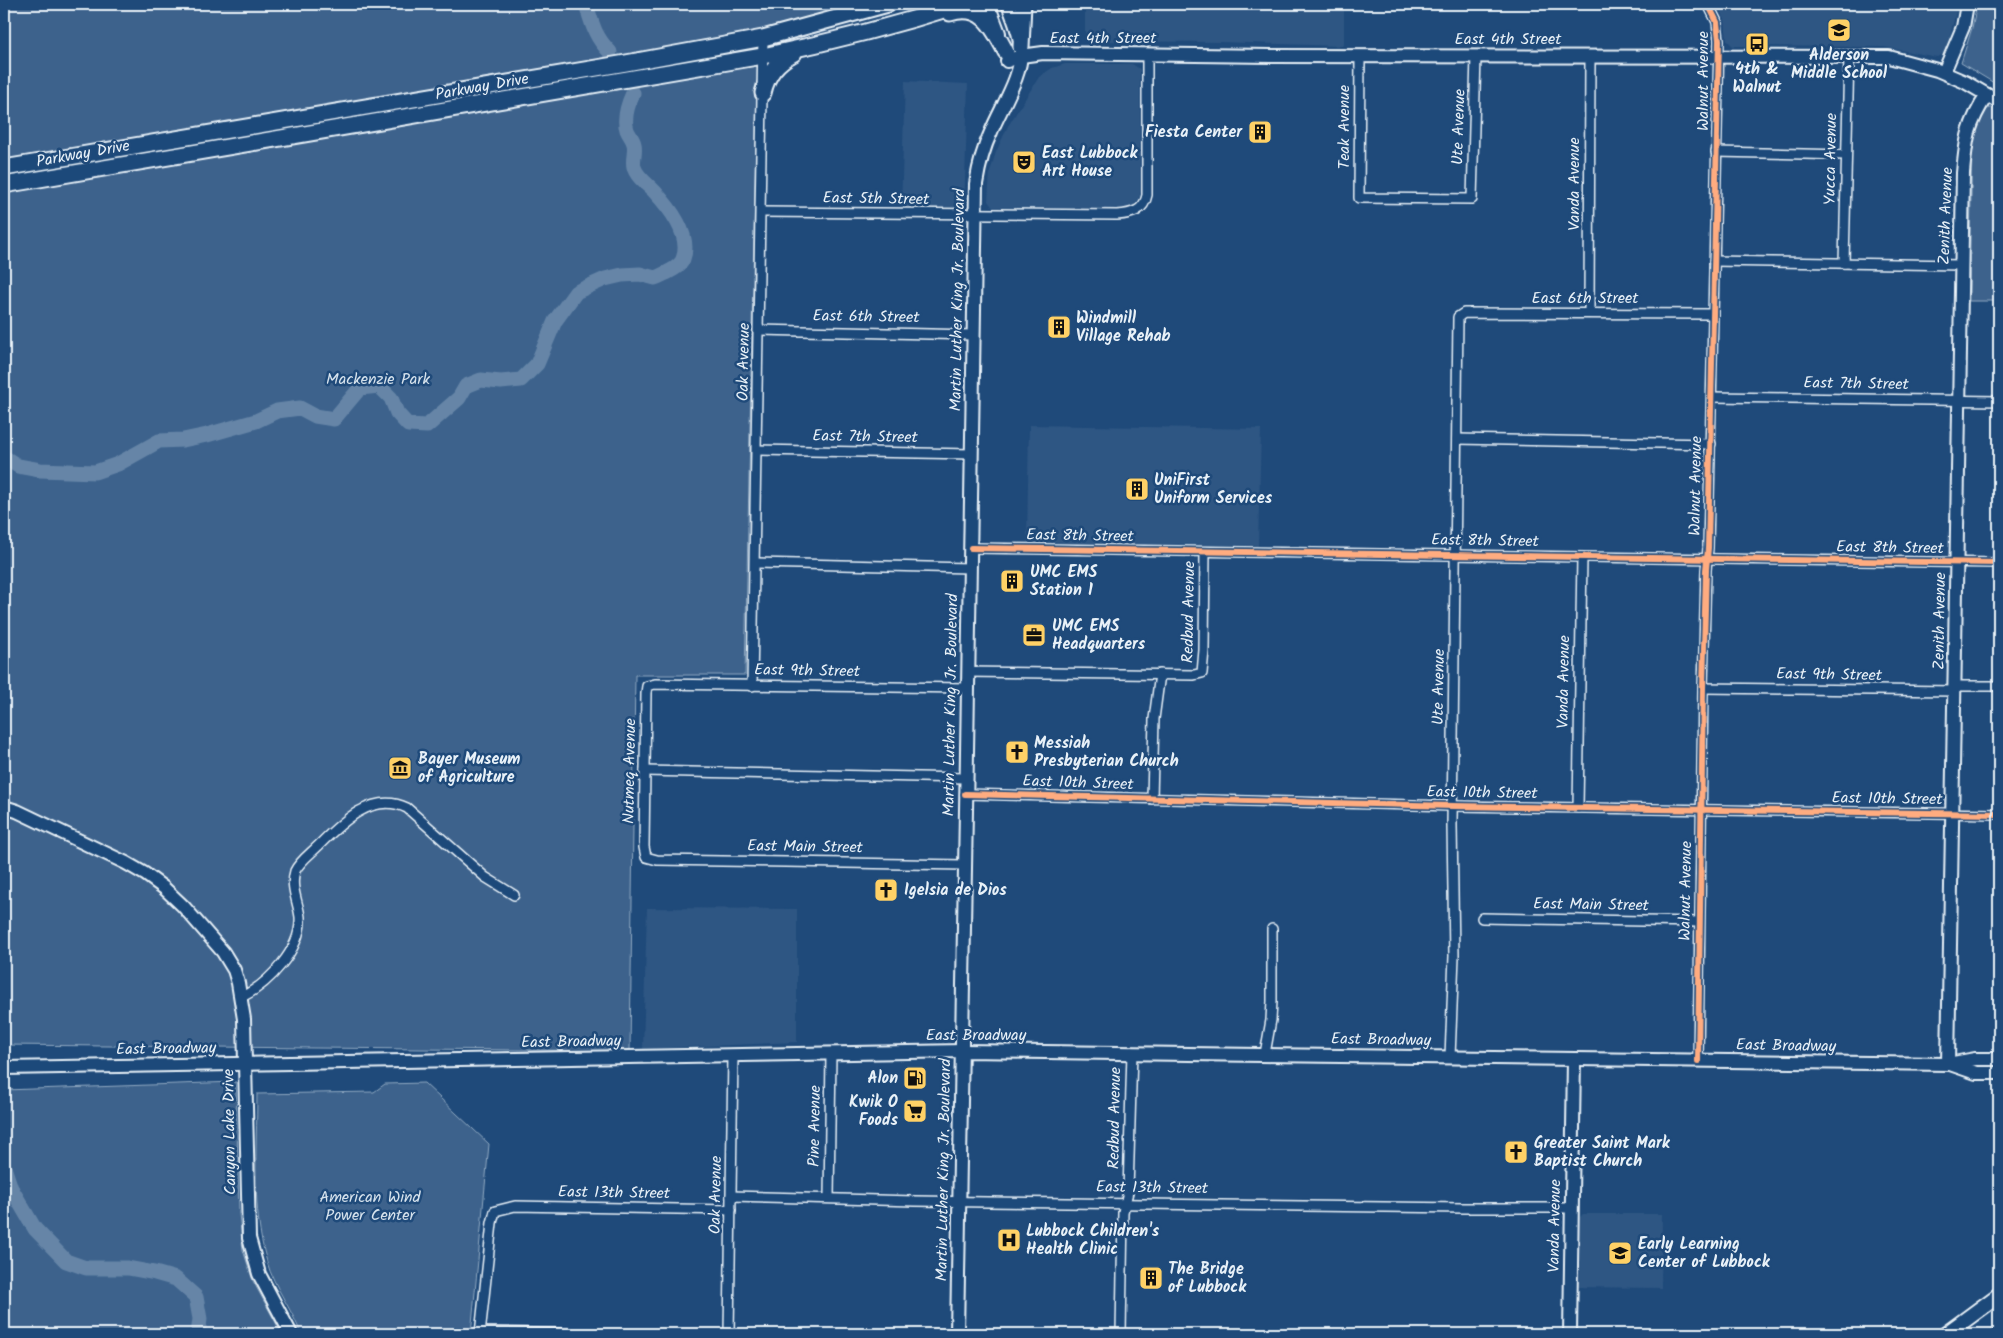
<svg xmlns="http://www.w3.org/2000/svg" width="2003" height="1338" viewBox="0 0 2003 1338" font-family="Kalam,sans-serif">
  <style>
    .built { fill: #2e5683 }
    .green { fill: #3c628c; stroke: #92aac2 }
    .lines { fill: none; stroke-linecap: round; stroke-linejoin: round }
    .river { stroke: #6685a7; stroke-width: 15 }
    .street-casing { stroke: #e8f1f8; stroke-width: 12 }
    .secondary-casing { stroke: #e8f1f8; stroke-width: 16 }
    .primary-casing { stroke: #e8f1f8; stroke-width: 18 }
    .highway-casing { stroke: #e8f1f8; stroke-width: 19 }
    .street { stroke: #1f4a7a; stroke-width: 9 }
    .secondary { stroke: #1f4a7a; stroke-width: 12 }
    .primary { stroke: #1f4a7a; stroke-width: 14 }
    .highway { stroke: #1f4a7a; stroke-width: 15 }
    .cycleway-casing { stroke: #1f4a7a; stroke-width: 9 }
    .cycleway { stroke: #ffac80; stroke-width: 6 }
    .labels { text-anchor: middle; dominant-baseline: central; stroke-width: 5; stroke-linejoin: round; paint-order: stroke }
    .street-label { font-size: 16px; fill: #e8f1f8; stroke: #1f4a7a }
    .poi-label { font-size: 16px; font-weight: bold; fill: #e8f1f8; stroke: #1f4a7a; text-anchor: start }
    .park-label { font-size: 16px; fill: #d7e3ed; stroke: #1f4a7a }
  </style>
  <rect width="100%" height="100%" fill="#1f4a7a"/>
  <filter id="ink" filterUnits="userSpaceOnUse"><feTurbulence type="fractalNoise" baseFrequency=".02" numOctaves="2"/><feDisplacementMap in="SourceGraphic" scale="10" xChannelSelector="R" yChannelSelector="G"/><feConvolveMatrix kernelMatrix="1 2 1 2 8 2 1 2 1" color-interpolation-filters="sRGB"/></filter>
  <g filter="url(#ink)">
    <!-- built -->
    <g class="built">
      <polygon points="1085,4 1344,4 1344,43 1342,46 1220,42 1085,41"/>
      <polygon points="1717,4 1958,4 1949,40 1944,53 1937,57 1884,47 1733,46 1727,40 1725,20"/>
      <polygon points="1065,64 1132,64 1140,69 1141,192 1139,199 1133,206 1123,209 993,208 988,201 990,172 996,152 1008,126 1039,77 1052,68"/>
      <polygon points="905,81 968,84 964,211 901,209"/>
      <polygon points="1029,425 1261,429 1258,546 1027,542"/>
      <polygon points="647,908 797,909 797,1042 643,1049"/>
      <polygon points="1583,1214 1662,1214 1661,1288 1577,1287 1579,1218"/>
    </g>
    <!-- green -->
    <g class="green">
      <polygon points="4,4 856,4 758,31 745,675 635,675 630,1051 4,1045"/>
      <polygon points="1977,4 1999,4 1999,86 1961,63 1972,28"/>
      <polygon points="1995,107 1999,109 1999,301 1969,301 1972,146 1980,120 1987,109"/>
      <polygon points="236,1082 239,1214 243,1250 253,1281 282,1334 4,1334 4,1090"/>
      <path d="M 424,1083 L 489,1144 L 471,1334 L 301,1334 C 292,1309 274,1287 267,1262 C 251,1209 257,1149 257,1094 L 374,1092 L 385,1084 Z"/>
    </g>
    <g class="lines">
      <!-- river -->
      <g class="river">
        <path d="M 586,4 C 592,24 595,37 610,52"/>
        <path d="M 4,457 L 18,466 L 40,470 L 95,472 L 118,464 L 159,441 L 183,440 L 207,435 L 256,421 L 277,411 L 300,408 L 315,416 L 334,419 L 360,388 L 379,386 L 391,398 L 397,413 L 408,425 L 427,426 L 459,398 L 466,386 L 481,380 L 501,382 L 521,380 L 537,364 L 555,321 L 576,292 L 605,279 L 622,275 L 640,274 L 655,278 C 664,274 679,269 683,259 C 692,235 669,207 654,191 C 647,184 636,176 634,167 C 632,160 636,151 634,144 C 633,139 629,135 627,130 C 623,118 628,104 633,93"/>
        <polyline points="4,1167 11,1188 35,1229 66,1261 86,1268 128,1268 155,1273 176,1279 196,1297 200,1319 198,1334"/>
      </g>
      <!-- street casing -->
      <g class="street-casing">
        <g id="street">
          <polyline points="1360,56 1359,198 1472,199 1476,56"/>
          <polyline points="1716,152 1846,155"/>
          <path d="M 761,212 L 1117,215 C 1132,214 1144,211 1147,195 L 1147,54"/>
          <polyline points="1714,261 1961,265"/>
          <polyline points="1844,263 1849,56"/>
          <polyline points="1589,313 1590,56"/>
          <polyline points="759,330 973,335"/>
          <polyline points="1712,397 1999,401"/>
          <polyline points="1457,439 1711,444"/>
          <polyline points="757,450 972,454"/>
          <polyline points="971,548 1999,563"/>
          <polyline points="755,563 970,568"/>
          <polyline points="968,672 1194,675 1202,673 1204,650 1205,552"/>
          <polyline points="752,686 763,38"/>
          <polyline points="1955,686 1999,686"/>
          <polyline points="1703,688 1955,691"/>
          <polyline points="645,771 965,778"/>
          <polyline points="965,794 1453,806 1999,814"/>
          <polyline points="1152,799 1154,719 1160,674"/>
          <polyline points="1578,808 1582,557"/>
          <polyline points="964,865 657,860 646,857 644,847 646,693 647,686 655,684 967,688"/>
          <polyline points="1482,918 1699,922"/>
          <path d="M 242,997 C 268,984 302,949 300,917 C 298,901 290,887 295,871 C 299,862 311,853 318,846 C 341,823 372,791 407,808 L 485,877 L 514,895"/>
          <polyline points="1265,1054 1271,1020 1272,1001 1272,929"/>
          <polyline points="1450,1057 1454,956 1452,825 1458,317 1464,313 1713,314"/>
          <polyline points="1698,1061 1703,688 1706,570 1708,548 1719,40 1717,22 1708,4"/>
          <polyline points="731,1196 915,1201 1464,1208 1572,1208"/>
          <polyline points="829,1198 831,1054"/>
          <polyline points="480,1332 596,1334"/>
          <polyline points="480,1334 492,1223 495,1211 515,1206 731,1210"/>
          <polyline points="729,1334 733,1055"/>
          <polyline points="1121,1334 1123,1212 1128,1192 1132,1052"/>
        </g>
      </g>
      <!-- secondary casing -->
      <g class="secondary-casing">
        <g id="secondary">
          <polyline points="988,4 999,33"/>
          <polyline points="1007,61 1021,56 1043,53 1271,56 1889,57 1937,70 1965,82 1999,102"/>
          <polyline points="1944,72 1963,27 1967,4"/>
          <polyline points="4,807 17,811 126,863 145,874 164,888 183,906 223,952 234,970 238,983 244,1019 249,1238 259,1274 291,1334"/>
          <path d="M 1948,1064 L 1963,173 C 1966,139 1968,124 1987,95"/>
          <polyline points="1950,1064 1976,1073 1999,1073"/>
          <polyline points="4,1068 963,1051 1948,1064 1975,1059 1999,1059"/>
          <path d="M 957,1334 C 965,951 969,567 976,184 C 979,165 983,149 991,132 C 1001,107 1023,75 1021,48 C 1020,33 1013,18 1008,4"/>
          <polyline points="1570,1334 1574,1059"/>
        </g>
      </g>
      <!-- primary casing -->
      <g class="primary-casing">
        <g id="primary">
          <polyline points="1946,1334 1999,1295"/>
          <polyline points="1973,1334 1999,1315"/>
        </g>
      </g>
      <!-- highway casing -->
      <g class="highway-casing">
        <g id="highway">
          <path d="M 950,13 C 983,3 993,28 1006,52"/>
          <polyline points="1021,47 1023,4"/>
          <path d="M 763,93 C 767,74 777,62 794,53"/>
          <polyline points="4,168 626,63 763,38 888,4"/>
          <path d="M 4,185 L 763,56 C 831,42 897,25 963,4"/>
        </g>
      </g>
      <!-- street -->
      <use href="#street" class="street"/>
      <!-- secondary -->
      <use href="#secondary" class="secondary"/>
      <!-- primary -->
      <use href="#primary" class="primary"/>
      <!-- highway -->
      <use href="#highway" class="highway"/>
      <!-- cycleway casing -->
      <g class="cycleway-casing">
        <g id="cycleway">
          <polyline points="971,548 1999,563"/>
          <polyline points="965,794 1453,806 1999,814"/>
          <polyline points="1698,1061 1703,688 1706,570 1708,548 1719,40 1717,22 1708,4"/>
        </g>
      </g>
      <!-- cycleway -->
      <use href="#cycleway" class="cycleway"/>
    </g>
  </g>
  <!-- icons -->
  <defs>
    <g id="school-square" transform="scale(1.25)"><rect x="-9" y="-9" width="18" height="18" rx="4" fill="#ffd166" stroke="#1f4a7a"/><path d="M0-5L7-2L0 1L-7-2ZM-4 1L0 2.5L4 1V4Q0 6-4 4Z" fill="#111"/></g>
    <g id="bus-square" transform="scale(1.25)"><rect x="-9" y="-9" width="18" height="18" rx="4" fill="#ffd166" stroke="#1f4a7a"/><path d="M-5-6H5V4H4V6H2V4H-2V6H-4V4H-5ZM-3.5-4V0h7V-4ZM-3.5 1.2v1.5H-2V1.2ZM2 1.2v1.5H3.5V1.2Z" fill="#111"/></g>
    <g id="building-square" transform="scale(1.25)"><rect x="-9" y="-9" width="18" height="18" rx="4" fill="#ffd166" stroke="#1f4a7a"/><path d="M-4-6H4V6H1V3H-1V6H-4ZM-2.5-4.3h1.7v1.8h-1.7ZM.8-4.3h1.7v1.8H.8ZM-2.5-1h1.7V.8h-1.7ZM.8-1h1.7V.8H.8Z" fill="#111"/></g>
    <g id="theatre-square" transform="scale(1.25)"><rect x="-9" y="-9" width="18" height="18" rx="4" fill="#ffd166" stroke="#1f4a7a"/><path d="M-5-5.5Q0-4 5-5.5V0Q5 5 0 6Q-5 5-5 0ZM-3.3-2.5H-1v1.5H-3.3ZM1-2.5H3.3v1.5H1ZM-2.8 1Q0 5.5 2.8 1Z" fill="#111"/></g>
    <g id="office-square" transform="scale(1.25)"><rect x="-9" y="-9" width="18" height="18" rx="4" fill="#ffd166" stroke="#1f4a7a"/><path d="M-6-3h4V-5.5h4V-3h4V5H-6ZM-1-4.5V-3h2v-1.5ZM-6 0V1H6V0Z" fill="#111"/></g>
    <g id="church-square" transform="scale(1.25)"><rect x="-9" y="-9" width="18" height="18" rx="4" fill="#ffd166" stroke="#1f4a7a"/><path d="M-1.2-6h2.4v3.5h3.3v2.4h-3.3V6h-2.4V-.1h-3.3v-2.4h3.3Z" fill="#111"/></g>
    <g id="museum-square" transform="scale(1.25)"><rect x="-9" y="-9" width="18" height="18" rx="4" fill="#ffd166" stroke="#1f4a7a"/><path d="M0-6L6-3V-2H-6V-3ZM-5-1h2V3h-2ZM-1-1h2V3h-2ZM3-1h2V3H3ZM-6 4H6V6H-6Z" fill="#111"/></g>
    <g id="fuel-square" transform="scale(1.25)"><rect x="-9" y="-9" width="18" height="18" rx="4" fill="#ffd166" stroke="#1f4a7a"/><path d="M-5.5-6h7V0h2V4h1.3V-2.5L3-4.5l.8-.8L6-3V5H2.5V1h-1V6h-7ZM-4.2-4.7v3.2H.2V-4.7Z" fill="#111"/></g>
    <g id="supermarket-square" transform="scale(1.25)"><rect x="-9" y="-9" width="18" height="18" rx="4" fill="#ffd166" stroke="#1f4a7a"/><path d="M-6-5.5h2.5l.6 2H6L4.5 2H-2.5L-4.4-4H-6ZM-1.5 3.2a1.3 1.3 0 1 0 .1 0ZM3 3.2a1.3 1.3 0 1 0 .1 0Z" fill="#111"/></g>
    <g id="hospital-square" transform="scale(1.25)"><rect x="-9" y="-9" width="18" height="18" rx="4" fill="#ffd166" stroke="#1f4a7a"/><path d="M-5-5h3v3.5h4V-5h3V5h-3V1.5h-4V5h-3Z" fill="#111"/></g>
  </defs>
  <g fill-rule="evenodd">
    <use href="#school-square" x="1839" y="30"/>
    <use href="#bus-square" x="1757" y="44"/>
    <use href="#building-square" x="1260" y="132"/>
    <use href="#theatre-square" x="1024" y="162"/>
    <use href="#building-square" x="1059" y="327"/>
    <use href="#building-square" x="1137" y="489"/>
    <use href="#building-square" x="1012" y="581"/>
    <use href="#office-square" x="1034" y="635"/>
    <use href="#church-square" x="1017" y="752"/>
    <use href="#museum-square" x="400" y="768"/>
    <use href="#church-square" x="886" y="890"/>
    <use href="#fuel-square" x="915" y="1078"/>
    <use href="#supermarket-square" x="915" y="1111"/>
    <use href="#church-square" x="1516" y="1152"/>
    <use href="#hospital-square" x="1009" y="1240"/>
    <use href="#school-square" x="1620" y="1253"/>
    <use href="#building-square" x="1151" y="1278"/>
  </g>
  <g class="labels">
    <!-- street labels -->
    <g class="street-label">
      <text x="1103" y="38">East 4th Street</text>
      <text x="1508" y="39">East 4th Street</text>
      <text transform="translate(1703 81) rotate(-90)">Walnut Avenue</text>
      <text transform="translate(482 87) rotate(-10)">Parkway Drive</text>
      <text transform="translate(1344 127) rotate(-90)">Teak Avenue</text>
      <text transform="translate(1459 127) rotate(-88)">Ute Avenue</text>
      <text transform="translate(83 154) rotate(-10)">Parkway Drive</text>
      <text transform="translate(1831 159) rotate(-89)">Yucca Avenue</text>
      <text transform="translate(1574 184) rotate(-90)">Vanda Avenue</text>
      <text transform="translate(876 199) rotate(1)">East 5th Street</text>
      <text transform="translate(1946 216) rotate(-88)">Zenith Avenue</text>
      <text x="1585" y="298">East 6th Street</text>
      <text transform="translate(958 300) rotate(-89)">Martin Luther King Jr. Boulevard</text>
      <text transform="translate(866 317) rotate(1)">East 6th Street</text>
      <text transform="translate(744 362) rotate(-89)">Oak Avenue</text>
      <text transform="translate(1856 384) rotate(1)">East 7th Street</text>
      <text transform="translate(865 437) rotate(1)">East 7th Street</text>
      <text transform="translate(1696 486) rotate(-89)">Walnut Avenue</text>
      <text transform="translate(1080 536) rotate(1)">East 8th Street</text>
      <text transform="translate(1485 541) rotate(1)">East 8th Street</text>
      <text transform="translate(1890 548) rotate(1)">East 8th Street</text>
      <text transform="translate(1189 612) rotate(-89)">Redbud Avenue</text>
      <text transform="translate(1940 621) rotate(-89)">Zenith Avenue</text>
      <text transform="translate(807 671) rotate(1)">East 9th Street</text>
      <text transform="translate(1829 675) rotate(1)">East 9th Street</text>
      <text transform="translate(1564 682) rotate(-89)">Vanda Avenue</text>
      <text transform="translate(1439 687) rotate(-89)">Ute Avenue</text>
      <text transform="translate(951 705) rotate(-89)">Martin Luther King Jr. Boulevard</text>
      <text transform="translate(630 771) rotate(-89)">Nutmeq Avenue</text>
      <text transform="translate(1078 783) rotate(2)">East 10th Street</text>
      <text transform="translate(1482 793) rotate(1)">East 10th Street</text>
      <text transform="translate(1887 799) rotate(1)">East 10th Street</text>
      <text transform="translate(805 847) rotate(1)">East Main Street</text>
      <text transform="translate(1686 891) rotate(-89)">Walnut Avenue</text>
      <text transform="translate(1591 905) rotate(1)">East Main Street</text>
      <text x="976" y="1035">East Broadway</text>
      <text transform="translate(1381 1040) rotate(1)">East Broadway</text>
      <text transform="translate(571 1042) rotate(-1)">East Broadway</text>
      <text transform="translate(1786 1046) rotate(1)">East Broadway</text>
      <text transform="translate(166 1049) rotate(-1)">East Broadway</text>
      <text transform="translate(1115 1118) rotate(-89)">Redbud Avenue</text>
      <text transform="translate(815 1126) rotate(-89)">Pine Avenue</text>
      <text transform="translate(230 1132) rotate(-91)">Canyon Lake Drive</text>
      <text transform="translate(944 1170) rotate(-89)">Martin Luther King Jr. Boulevard</text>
      <text transform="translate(1152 1188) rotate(1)">East 13th Street</text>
      <text transform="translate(614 1193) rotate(1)">East 13th Street</text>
      <text transform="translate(716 1195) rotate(-89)">Oak Avenue</text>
      <text transform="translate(1555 1226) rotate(-89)">Vanda Avenue</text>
    </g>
    <!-- poi labels -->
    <g class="poi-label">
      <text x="1839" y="55" text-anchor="middle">Alderson<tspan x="1839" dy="18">Middle School</tspan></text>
      <text x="1757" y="69" text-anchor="middle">4th &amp;<tspan x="1757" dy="18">Walnut</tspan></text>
      <text x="1242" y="132" text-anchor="end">Fiesta Center</text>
      <text x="1042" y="153">East Lubbock<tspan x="1042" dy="18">Art House</tspan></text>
      <text x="1076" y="318">Windmill<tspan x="1076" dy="18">Village Rehab</tspan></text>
      <text x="1154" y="480">UniFirst<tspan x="1154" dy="18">Uniform Services</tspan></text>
      <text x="1030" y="572">UMC EMS<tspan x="1030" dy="18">Station 1</tspan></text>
      <text x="1052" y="626">UMC EMS<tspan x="1052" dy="18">Headquarters</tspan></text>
      <text x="1034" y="743">Messiah<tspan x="1034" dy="18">Presbyterian Church</tspan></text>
      <text x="418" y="759">Bayer Museum<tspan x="418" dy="18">of Agriculture</tspan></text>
      <text x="904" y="890">Igelsia de Dios</text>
      <text x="898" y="1078" text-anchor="end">Alon</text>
      <text x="898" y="1102" text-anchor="end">Kwik O<tspan x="898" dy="18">Foods</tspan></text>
      <text x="1534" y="1143">Greater Saint Mark<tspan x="1534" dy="18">Baptist Church</tspan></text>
      <text x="1026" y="1231">Lubbock Children's<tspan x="1026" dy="18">Health Clinic</tspan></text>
      <text x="1638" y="1244">Early Learning<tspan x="1638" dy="18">Center of Lubbock</tspan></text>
      <text x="1168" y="1269">The Bridge<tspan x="1168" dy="18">of Lubbock</tspan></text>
    </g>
    <!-- park labels -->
    <g class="park-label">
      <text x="378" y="379">Mackenzie Park</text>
      <text x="370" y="1197">American Wind<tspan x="370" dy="18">Power Center</tspan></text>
    </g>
  </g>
  <!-- margin -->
  <rect width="2003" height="1338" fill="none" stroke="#1f4a7a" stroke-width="20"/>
  <rect x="10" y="10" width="1983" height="1318" fill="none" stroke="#e8f1f8" stroke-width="2" filter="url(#ink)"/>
</svg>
